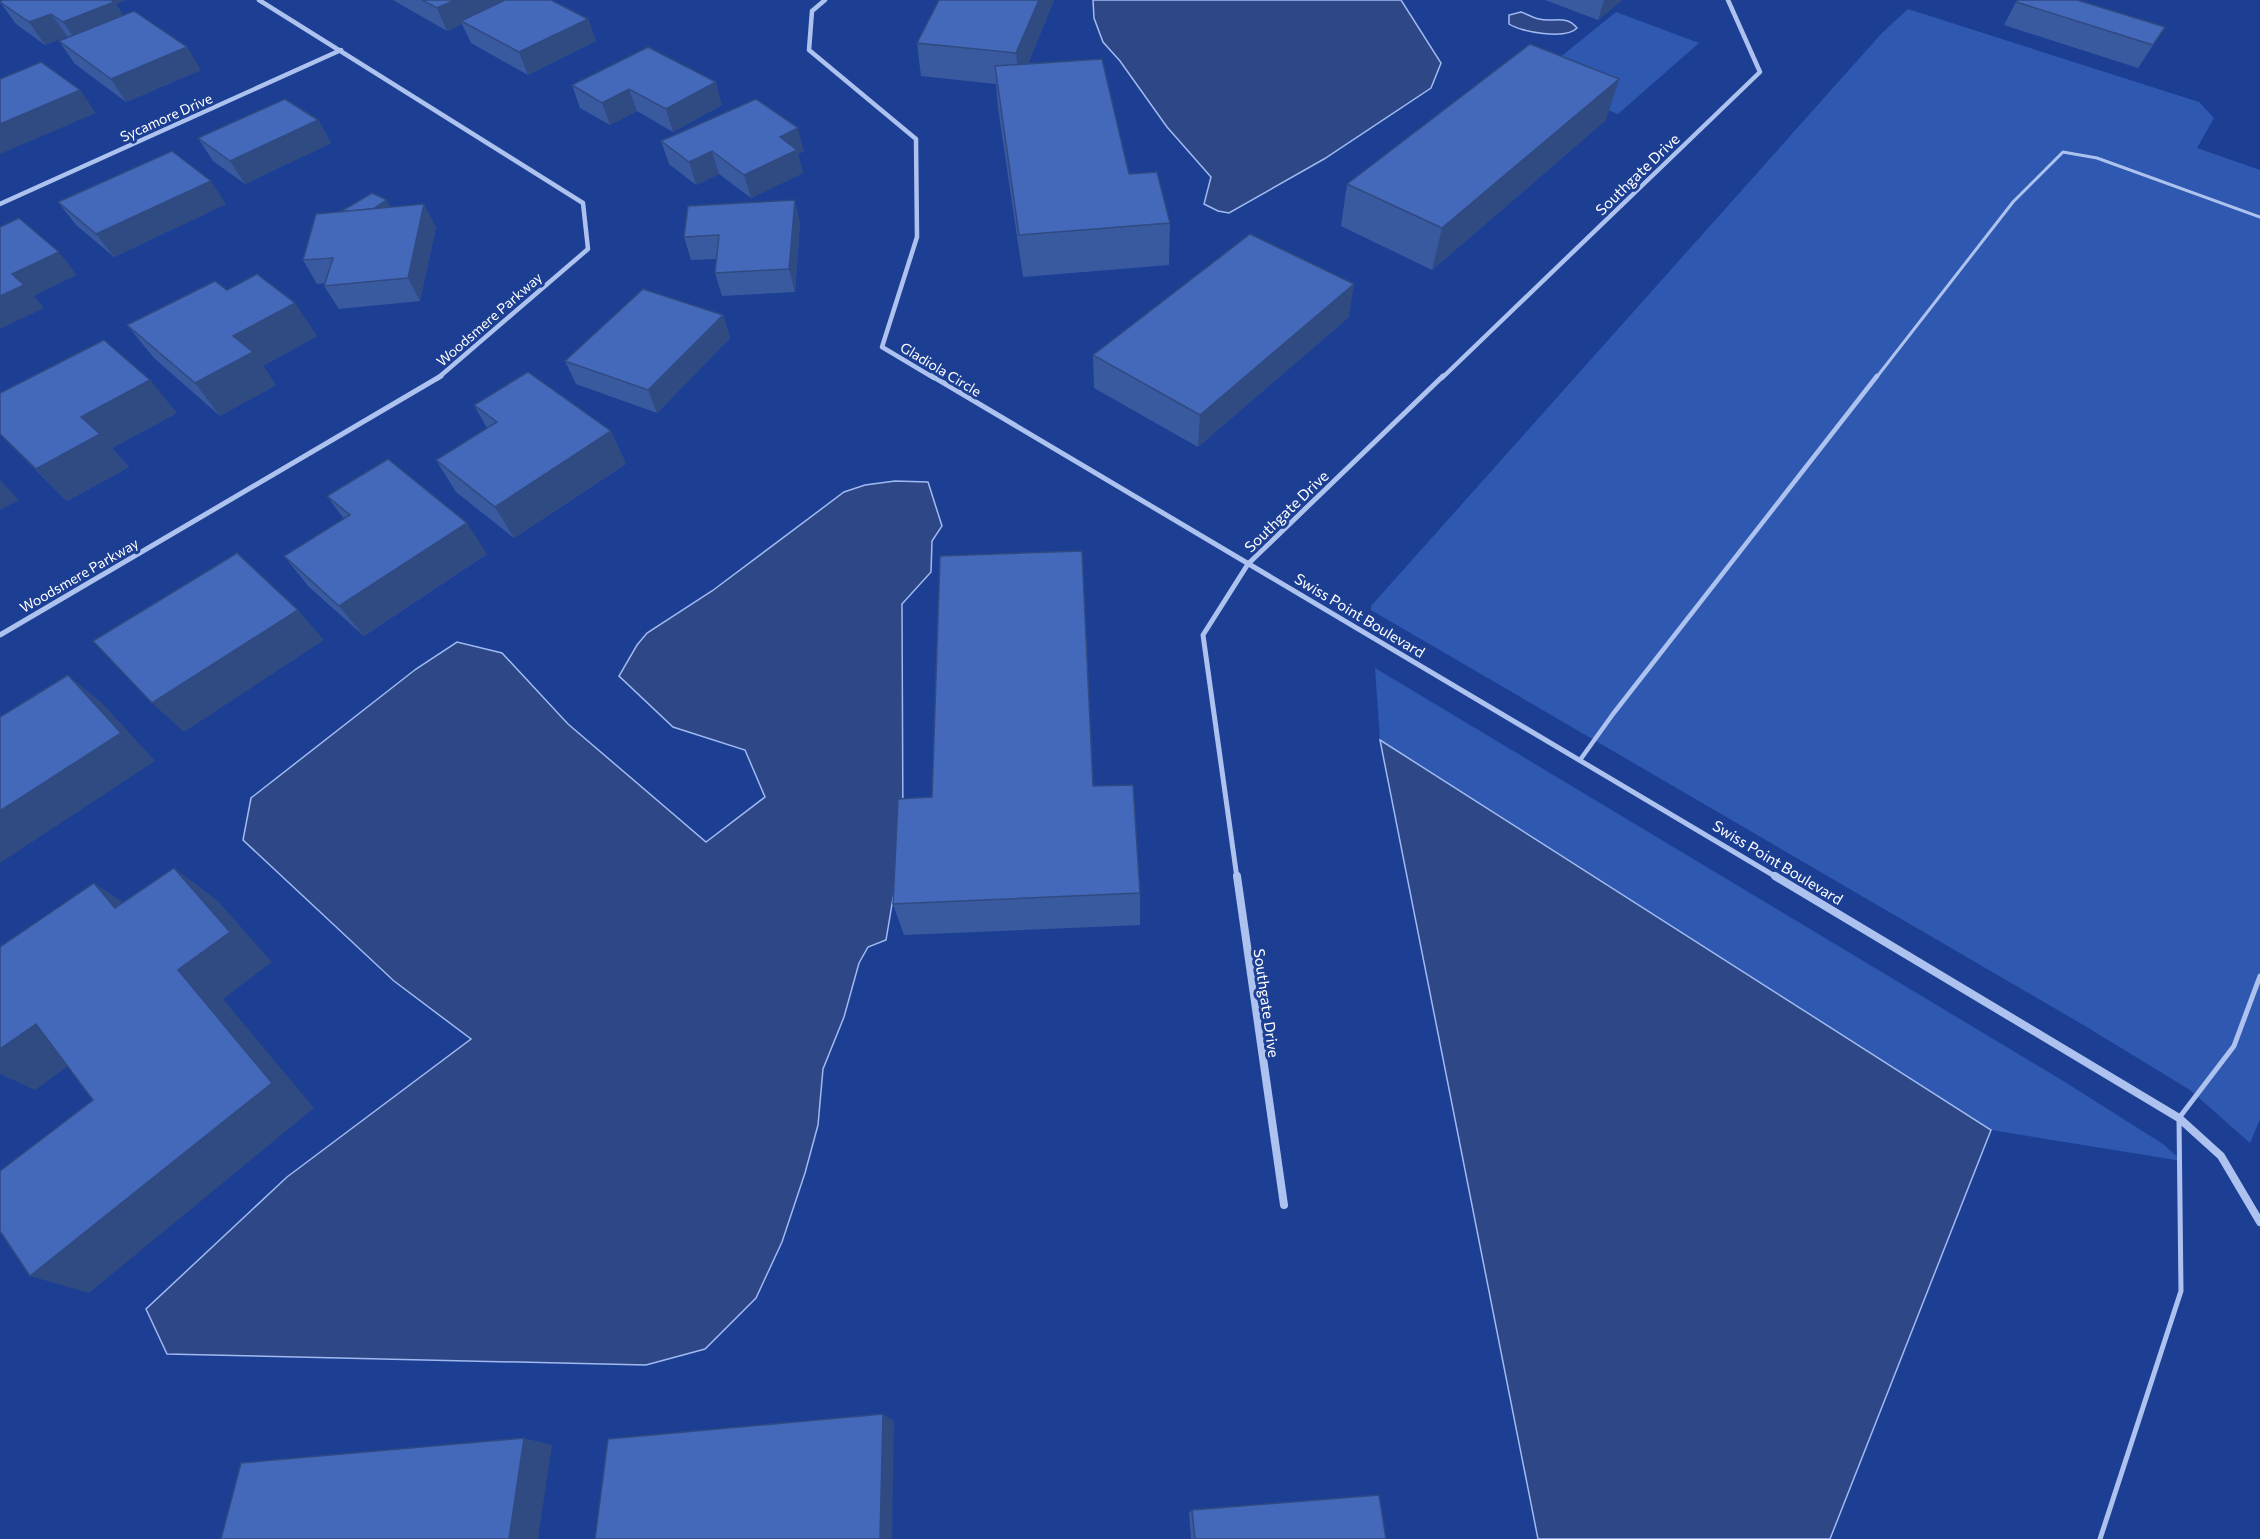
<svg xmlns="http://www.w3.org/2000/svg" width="2260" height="1539" viewBox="0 0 2260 1539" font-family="Commissioner,sans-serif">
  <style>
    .green { fill: #2f58b1 }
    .water { fill: #2e4786; stroke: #a0baf1; stroke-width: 1.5 }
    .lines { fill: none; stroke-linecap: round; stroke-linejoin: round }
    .service-far2 { stroke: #adc2ef; stroke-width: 3 }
    .service-far1 { stroke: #adc2ef; stroke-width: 4.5 }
    .service { stroke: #adc2ef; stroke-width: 5 }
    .minor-far2 { stroke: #adc2ef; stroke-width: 4.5 }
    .minor-far1 { stroke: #adc2ef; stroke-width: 5 }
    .minor { stroke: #adc2ef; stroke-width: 8 }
    .wall { fill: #3a5aa0 }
    .shaded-wall { fill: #304a82 }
    .building { fill: #4469ba; stroke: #304a82; stroke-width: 1.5 }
    .labels { text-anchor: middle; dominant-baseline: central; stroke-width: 6; stroke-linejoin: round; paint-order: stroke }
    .far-street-label { font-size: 14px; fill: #fff; stroke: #1c3f93 }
    .street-label { font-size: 15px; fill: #fff; stroke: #1c3f93 }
  </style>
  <rect width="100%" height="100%" fill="#1c3f93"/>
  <!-- green -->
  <g class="green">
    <polygon points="1908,9 2199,102 2214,118 2197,148 2260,170 2260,1119 2250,1143 2190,1090 2085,1026 1371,610 1371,606 1882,33"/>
    <polygon points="1616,12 1699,43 1618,114 1532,80"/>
    <polygon points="1375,668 2060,1079 2163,1144 2182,1161 1991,1130 1380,740"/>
  </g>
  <!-- water -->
  <g class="water">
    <polygon points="1093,0 1401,0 1441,63 1431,88 1324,159 1229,213 1218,211 1204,204 1211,177 1167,127 1120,61 1103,42 1094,18"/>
    <path d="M 1521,12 C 1527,14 1533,18 1539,19 C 1553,23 1566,14 1577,28 C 1566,40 1521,32 1509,24 L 1509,15 Z"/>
    <polygon points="895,481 928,482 942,526 932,541 931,572 902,604 903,839 886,940 868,947 859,963 844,1017 823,1069 818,1125 805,1173 782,1242 756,1298 705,1349 646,1365 167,1354 146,1309 287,1177 471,1039 394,981 243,840 251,798 416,669 457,642 502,653 568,724 706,842 765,797 745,750 673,727 619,676 637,645 647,633 712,591 844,492 865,485"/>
    <polygon points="1380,740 1991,1130 1830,1539 1538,1539"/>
  </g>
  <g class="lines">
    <!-- service-far2 -->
    <polyline class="service-far2" points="1876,378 2013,202 2063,152 2097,158 2260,217"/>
    <!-- service-far1 -->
    <polyline class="service-far1" points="1580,760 1613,714 1877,376"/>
    <!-- service -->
    <polyline class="service" points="2100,1539 2181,1291 2179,1118 2234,1046 2260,976"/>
    <!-- minor-far2 -->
    <g class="minor-far2">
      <polyline points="259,0 583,203 588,249 438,378"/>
      <polyline points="825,0 812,11 809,50 916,139 917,237 882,347 934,378"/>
      <polyline points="0,204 341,50"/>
      <polyline points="1442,378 1760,72 1728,0"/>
    </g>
    <!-- minor-far1 -->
    <g class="minor-far1">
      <polyline points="932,376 1778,878"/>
      <polyline points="0,635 441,376"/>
      <polyline points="1237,878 1203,635 1248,564 1443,376"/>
    </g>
    <!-- minor -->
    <g class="minor">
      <polyline points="1237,876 1284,1205"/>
      <polyline points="1775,876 2179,1118 2221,1156 2260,1222"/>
    </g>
  </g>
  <!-- wall -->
  <g class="wall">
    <polygon points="3,0 126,0 116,4 123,16 201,70 126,102 75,64 59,41 68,38 67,36 45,45 16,24 0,2"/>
    <polygon points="393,0 551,0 588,19 596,41 528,75 471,43 462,24 447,31"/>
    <polygon points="1054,0 1028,64 1129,174 1170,223 1169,265 1023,277 998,108 996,84 921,76 917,43"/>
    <polygon points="1545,0 1622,0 1598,20"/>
    <polygon points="2016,2 2165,27 2138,68 2004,25"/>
    <polygon points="648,47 722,105 673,132 637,111 610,125 580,108 572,85"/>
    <polygon points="318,120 331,143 245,184 213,161 198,138"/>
    <polygon points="1606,120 1432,270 1341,226 1347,184"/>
    <polygon points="661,141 804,151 798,154 803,173 751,198 719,174 696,185 669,164"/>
    <polygon points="58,202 226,204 114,257 76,225"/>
    <polygon points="800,223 795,292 722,296 715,273 716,259 691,260 684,237"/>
    <polygon points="436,227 420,301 339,309 324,286 325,283 317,284 303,260"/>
    <polygon points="227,290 317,336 263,366 276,385 220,416 154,358 127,325"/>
    <polygon points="723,315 730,338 657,413 576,384 565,361"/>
    <polygon points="1349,317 1198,447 1094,388 1093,355"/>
    <polygon points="0,393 177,413 112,448 129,467 67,501 0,434"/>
    <polygon points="474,405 611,431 626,464 514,538 456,492 436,460 487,428"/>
    <polygon points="327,496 487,554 364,636 309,587 284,556 344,519"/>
    <polygon points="1093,786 1140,893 1140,925 904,935 893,904"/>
    <polygon points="1192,1510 1386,1539 1191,1539 1189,1513"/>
  </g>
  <!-- shaded-wall -->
  <g class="shaded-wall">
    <polygon points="99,0 126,0 116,4 129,25 79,45 63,22"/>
    <polygon points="455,0 514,0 461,21 462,24 447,31 437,8"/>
    <polygon points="1039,0 1054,0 1019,86 1016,53"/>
    <polygon points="1604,0 1622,0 1598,20"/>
    <polygon points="51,14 67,36 45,45 29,22"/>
    <polygon points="588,19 596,41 528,75 519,52"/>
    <polygon points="187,47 201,70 126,102 111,79"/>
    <polygon points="1619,79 1606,120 1432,270 1442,228"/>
    <polygon points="716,82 722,105 673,132 666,109"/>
    <polygon points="629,89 637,111 610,125 602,103"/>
    <polygon points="80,90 96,113 0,154 0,124"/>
    <polygon points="318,120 331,143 245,184 230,161"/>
    <polygon points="798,128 804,151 798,154 803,173 751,198 744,175 780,137"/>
    <polygon points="712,151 719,174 696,185 689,162"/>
    <polygon points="211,181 226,204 114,257 96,234"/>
    <polygon points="387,200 393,212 354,220"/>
    <polygon points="795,200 800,223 795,292 789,269"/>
    <polygon points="424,204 436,227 420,301 408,278"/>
    <polygon points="59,252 77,275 34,296 44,308 0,329 0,296 12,274"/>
    <polygon points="1354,284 1349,317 1198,447 1200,415"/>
    <polygon points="295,303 317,336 263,366 276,385 220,416 195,383 233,336"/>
    <polygon points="723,315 730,338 657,413 648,390"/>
    <polygon points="150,380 177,413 112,448 129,467 67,501 36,469 81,417"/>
    <polygon points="611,431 626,464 514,538 495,507"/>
    <polygon points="0,480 19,500 0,510"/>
    <polygon points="467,523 487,554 364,636 339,606"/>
    <polygon points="298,610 324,640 184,732 152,703"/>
    <polygon points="68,675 103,704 155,761 0,863 0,811"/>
    <polygon points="174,868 217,900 272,962 223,999 314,1108 89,1293 30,1276 178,970"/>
    <polygon points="94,883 141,914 115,908"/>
    <polygon points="36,1024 89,1051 35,1090 0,1074 0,1049"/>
    <polygon points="883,1414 894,1421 892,1539 880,1539"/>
    <polygon points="524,1438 552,1445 538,1539 509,1539"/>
  </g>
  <!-- building -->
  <g class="building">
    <polygon points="3,0 111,0 114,2 63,22 51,14 29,22 0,2"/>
    <polygon points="422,0 455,0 437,8"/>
    <polygon points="505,0 551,0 588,19 519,52 461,21"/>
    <polygon points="939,0 1039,0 1016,53 917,43"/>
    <polygon points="2018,0 2077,0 2165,27 2153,45 2016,2"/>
    <polygon points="134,11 187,47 111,79 59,41"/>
    <polygon points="1530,44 1619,79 1442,228 1347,184"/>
    <polygon points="648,47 716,82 666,109 629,89 602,103 572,85"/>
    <polygon points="1102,59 1129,174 1157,172 1170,223 1019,235 995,66"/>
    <polygon points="41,62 80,90 0,124 0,79"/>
    <polygon points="285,99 318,120 230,161 198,138"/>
    <polygon points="756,99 798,128 780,137 797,150 744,175 712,151 689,162 661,141"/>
    <polygon points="172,151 211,181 96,234 58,202"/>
    <polygon points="372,193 387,200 373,209 340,212"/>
    <polygon points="795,200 789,269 715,273 719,235 684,237 688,206"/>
    <polygon points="424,204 408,278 324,286 333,258 303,260 316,214"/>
    <polygon points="19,218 59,252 12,274 24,285 0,296 0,227"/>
    <polygon points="1250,234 1354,284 1200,415 1093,355"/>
    <polygon points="257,274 295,303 233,336 253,352 195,383 127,325 215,281 227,290"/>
    <polygon points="643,289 723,315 648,390 565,361"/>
    <polygon points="104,340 150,380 81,417 100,434 36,469 0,434 0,393"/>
    <polygon points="528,372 611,431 495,507 436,460 497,422 474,405"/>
    <polygon points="388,459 467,523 339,606 284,556 350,515 327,496"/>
    <polygon points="1082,551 1093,786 1133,785 1140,893 893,904 898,799 932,797 940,556"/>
    <polygon points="237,553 298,610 152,703 93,641"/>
    <polygon points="68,675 121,733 0,811 0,717"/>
    <polygon points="174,868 230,932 178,970 272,1083 30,1276 0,1231 0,1171 93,1100 36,1024 0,1049 0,947 94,883 115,908"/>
    <polygon points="883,1414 880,1539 595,1539 608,1439"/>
    <polygon points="524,1438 509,1539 221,1539 241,1463"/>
    <polygon points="1379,1495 1386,1539 1195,1539 1192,1510"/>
  </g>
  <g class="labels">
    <!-- far-street labels -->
    <g class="far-street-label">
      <text transform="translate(166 117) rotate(-24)">Sycamore Drive</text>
      <text transform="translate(489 319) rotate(-41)">Woodsmere Parkway</text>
      <text transform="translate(941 369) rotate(31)">Gladiola Circle</text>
      <text transform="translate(79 575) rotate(-30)">Woodsmere Parkway</text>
    </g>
    <!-- street labels -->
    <g class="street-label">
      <text transform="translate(1637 174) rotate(-44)">Southgate Drive</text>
      <text transform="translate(1286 511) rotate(-44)">Southgate Drive</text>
      <text transform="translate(1360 615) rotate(31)">Swiss Point Boulevard</text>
      <text transform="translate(1778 862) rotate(31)">Swiss Point Boulevard</text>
      <text transform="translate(1267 1003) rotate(82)">Southgate Drive</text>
    </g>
  </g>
</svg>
